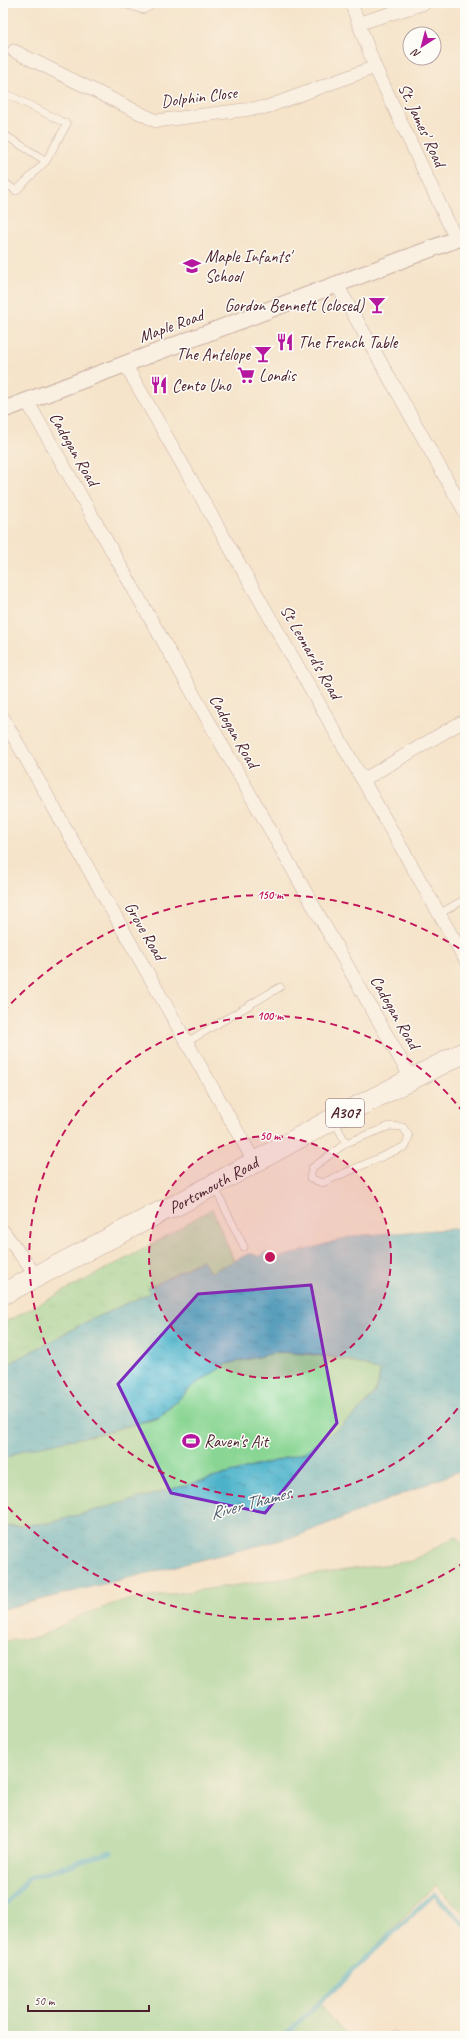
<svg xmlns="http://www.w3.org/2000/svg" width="468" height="2039" viewBox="0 0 468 2039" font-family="Caveat,sans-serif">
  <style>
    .green { fill: #89d593; stroke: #6a7a5f }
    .park { fill: url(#park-tufts); stroke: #6a7a5f }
    .water { fill: url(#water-ripples); stroke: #4a687a }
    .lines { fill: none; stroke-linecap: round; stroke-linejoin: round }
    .stream { stroke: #4bb2ca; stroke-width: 5 }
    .service-casing { stroke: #866463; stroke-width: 8 }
    .minor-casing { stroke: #866463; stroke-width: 14 }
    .tertiary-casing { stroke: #866463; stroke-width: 18 }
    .primary-casing { stroke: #866463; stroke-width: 22 }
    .service { stroke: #fff; stroke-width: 7 }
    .minor { stroke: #fff; stroke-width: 13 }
    .tertiary { stroke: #fff; stroke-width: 16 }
    .primary { stroke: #fff; stroke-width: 21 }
    .marked { fill: none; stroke: #7b2cbf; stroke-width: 3; stroke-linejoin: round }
    .ring { fill: none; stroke: #c2185b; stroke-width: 2; stroke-dasharray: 7 5 }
    .labels { text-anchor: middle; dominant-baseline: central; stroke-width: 3; stroke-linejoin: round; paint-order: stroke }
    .shield { fill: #fdfcf7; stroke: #806168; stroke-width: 1 }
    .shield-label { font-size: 16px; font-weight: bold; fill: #4a1f2b }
    .street-label { font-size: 17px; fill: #4a1f2b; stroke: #fdfcf7 }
    .poi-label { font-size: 17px; fill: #4a1f2b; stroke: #fdfcf7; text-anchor: start }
    .water-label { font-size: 18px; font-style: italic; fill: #4a5a6b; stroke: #fdfcf7 }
    .centre { fill: #c2185b; stroke: #fdfcf7; stroke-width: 2 }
    .ring-label { font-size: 12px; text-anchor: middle; font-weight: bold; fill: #c2185b; stroke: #fdfcf7; stroke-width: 3; stroke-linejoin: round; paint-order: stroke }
  </style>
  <defs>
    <pattern id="park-tufts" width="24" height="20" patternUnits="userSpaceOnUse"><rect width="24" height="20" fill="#89d593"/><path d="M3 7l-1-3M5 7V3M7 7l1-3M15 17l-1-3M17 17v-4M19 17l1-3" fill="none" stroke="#78b67f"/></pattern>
    <pattern id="water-ripples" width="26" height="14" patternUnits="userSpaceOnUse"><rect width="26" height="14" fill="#4bb2ca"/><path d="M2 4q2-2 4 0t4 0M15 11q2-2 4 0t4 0" fill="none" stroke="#4090a4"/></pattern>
  </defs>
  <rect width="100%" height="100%" fill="#fdfcf7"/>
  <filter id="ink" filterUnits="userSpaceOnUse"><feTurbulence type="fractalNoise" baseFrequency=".025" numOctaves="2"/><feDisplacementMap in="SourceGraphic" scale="8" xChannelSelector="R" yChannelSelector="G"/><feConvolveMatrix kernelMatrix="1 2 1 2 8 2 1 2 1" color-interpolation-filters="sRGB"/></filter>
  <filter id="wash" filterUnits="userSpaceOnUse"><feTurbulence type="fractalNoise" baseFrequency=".012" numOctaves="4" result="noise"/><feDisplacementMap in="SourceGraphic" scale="16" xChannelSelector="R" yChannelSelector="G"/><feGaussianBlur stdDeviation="0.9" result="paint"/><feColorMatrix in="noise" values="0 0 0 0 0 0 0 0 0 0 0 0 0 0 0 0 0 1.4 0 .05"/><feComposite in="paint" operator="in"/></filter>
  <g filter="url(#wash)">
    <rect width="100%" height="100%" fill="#f5e4cb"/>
    <!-- green -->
    <g class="green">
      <path d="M 278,1352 C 317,1354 343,1358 380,1371 C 379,1377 379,1385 376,1389 C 361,1415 327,1436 303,1453 L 49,1523 L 3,1527 L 3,1460 L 23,1450 L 102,1433 L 159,1418 L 194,1385 L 227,1364 Z"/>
      <polygon points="456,1536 465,1547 465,1915 435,1885 321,2003 330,2018 348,2036 3,2036 3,1641 37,1638 80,1616 121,1601 412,1561"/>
    </g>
    <!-- park -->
    <polygon class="park" points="212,1209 234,1261 210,1274 202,1260 148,1288 150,1293 88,1321 3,1367 3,1323 140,1251"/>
    <!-- water -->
    <path class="water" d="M 465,1228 L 465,1469 L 297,1536 L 3,1609 L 3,1527 L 49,1523 L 303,1453 C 328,1435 360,1416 376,1390 C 379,1385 379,1377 380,1371 L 349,1360 L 311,1354 L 278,1352 L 227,1364 L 194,1385 L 159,1417 L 102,1433 L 23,1450 L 3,1460 L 3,1367 L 88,1321 L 150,1293 L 148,1288 L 203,1260 L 210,1273 L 248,1254 L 254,1254 L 258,1257 L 266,1252 L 271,1260 L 353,1236 Z"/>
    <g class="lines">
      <!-- stream -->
      <g class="stream">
        <polyline points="3,1907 29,1878 111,1852"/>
        <polyline points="284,2036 434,1894 465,1925"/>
      </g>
    </g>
  </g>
  <g filter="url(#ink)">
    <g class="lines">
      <!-- service casing -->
      <g class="service-casing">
        <g id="service">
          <polyline points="121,3 143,10 149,7 151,3"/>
          <polyline points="3,92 67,124 46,161 3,134"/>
          <polyline points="3,181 16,191 46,161"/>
          <polyline points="439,914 465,899"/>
          <polyline points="187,1042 280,987"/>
          <polyline points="334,1121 346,1143 390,1126 403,1127 409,1136 406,1146 322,1183 310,1178 312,1168 346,1143"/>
          <polyline points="214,1186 244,1247"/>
          <polyline points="396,2034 398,2036"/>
        </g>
      </g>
      <!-- minor casing -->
      <g class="minor-casing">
        <g id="minor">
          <polyline points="351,3 375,67 456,239"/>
          <polyline points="360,23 425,3"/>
          <polyline points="14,51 156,121 267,107 375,67"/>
          <polyline points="337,285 465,512"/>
          <polyline points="125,364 465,959"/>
          <polyline points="27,401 411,1078"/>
          <polyline points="3,718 254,1161"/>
          <polyline points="363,780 460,723"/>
          <polyline points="3,1231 37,1277"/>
        </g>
      </g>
      <!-- tertiary casing -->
      <g class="tertiary-casing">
        <polyline id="tertiary" points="3,410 465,236"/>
      </g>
      <!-- primary casing -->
      <g class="primary-casing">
        <g id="primary">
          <path id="s1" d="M 3,1294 L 164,1210 L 175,1206 L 333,1119 L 465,1052"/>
        </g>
      </g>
      <!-- service -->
      <use href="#service" class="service"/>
      <!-- minor -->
      <use href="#minor" class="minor"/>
      <!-- tertiary -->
      <use href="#tertiary" class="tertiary"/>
      <!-- primary -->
      <use href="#primary" class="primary"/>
    </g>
  </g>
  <!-- marked area -->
  <path d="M0 0H468V2039H0ZM 311,1285 L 337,1423 L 265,1513 L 171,1493 L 118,1384 L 198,1294 Z" fill="#f5e4cb" fill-opacity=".55" fill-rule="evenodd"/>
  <path class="marked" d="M 311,1285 L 337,1423 L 265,1513 L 171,1493 L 118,1384 L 198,1294 Z"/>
  <!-- distance rings -->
  <circle cx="270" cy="1257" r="121" fill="#c2185b" fill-opacity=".12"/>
  <g class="ring">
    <circle cx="270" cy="1257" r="121"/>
    <path d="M465 1399A241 241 0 1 1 465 1115"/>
    <path d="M465 1562A362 362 0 0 1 3 1502M3 1012A362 362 0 0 1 465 952"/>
  </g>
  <!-- icons -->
  <defs>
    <g id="school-bare" transform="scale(1.38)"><path d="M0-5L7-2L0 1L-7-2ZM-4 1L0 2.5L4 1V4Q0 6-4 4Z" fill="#b5179e" stroke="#fdfcf7" stroke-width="2.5" paint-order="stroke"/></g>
    <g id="bar-bare" transform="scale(1.38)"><path d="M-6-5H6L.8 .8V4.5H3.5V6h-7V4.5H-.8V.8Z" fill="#b5179e" stroke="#fdfcf7" stroke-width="2.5" paint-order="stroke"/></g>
    <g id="restaurant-bare" transform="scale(1.38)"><path d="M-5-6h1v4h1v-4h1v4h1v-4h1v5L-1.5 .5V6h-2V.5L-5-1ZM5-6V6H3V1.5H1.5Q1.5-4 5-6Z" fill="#b5179e" stroke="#fdfcf7" stroke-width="2.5" paint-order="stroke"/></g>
    <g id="supermarket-bare" transform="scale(1.38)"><path d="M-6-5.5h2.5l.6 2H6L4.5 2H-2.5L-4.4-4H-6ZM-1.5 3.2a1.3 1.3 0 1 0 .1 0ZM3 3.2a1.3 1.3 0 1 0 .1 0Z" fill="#b5179e" stroke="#fdfcf7" stroke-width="2.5" paint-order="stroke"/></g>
    <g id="stadium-bare" transform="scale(1.38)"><path d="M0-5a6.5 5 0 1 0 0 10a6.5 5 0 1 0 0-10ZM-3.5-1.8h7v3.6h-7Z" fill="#b5179e" stroke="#fdfcf7" stroke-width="2.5" paint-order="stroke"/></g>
  </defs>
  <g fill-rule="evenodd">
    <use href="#school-bare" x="192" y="266"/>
    <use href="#bar-bare" x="377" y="305"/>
    <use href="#restaurant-bare" x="285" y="342"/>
    <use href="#bar-bare" x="263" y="354"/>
    <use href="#supermarket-bare" x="246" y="375"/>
    <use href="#restaurant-bare" x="159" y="385"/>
    <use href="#stadium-bare" x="191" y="1441"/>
  </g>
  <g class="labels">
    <!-- shield labels -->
    <rect class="shield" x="326" y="1099" width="38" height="28" rx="3"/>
    <g class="shield-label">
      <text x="345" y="1113">A307</text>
    </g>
    <!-- street labels -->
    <g class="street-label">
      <text transform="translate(199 97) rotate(-7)">Dolphin Close</text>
      <text transform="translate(422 125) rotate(65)">St. James' Road</text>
      <text transform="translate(171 326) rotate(-20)">Maple Road</text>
      <text transform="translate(74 449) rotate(60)">Cadogan Road</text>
      <text transform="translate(311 652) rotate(60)">St Leonard's Road</text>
      <text transform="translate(234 731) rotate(60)">Cadogan Road</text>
      <text transform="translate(145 931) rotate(60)">Grove Road</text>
      <text transform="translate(395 1012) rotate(60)">Cadogan Road</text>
      <text stroke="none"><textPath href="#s1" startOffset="237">Portsmouth Road</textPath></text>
    </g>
    <!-- poi labels -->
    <g class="poi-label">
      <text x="205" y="256">Maple Infants'<tspan x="205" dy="20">School</tspan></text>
      <text x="364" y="305" text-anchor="end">Gordon Bennett (closed)</text>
      <text x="298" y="342">The French Table</text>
      <text x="250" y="354" text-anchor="end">The Antelope</text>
      <text x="259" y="375">Londis</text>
      <text x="172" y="385">Cento Uno</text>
      <text x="204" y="1441">Raven's Ait</text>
    </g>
    <!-- water labels -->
    <g class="water-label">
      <text transform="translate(250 1503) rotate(-15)">River Thames</text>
    </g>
  </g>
  <circle cx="270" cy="1257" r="6" class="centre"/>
  <g class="ring-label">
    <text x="270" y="899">150 m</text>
    <text x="270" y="1020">100 m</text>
    <text x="270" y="1140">50 m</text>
  </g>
  <!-- margin -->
  <rect width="468" height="2039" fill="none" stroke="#fdfcf7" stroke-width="16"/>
  <!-- north arrow -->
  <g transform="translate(422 46) rotate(216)"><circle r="19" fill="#fdfcf7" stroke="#b5a4a5"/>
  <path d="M0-3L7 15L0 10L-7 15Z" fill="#b5179e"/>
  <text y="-6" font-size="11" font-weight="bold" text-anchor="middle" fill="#4a1f2b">N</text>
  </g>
  <!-- scale -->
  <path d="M28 2005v6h121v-6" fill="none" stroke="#4a1f2b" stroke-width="2"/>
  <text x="34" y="2005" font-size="12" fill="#4a1f2b" stroke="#fdfcf7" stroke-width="3" paint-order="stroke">50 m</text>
</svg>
